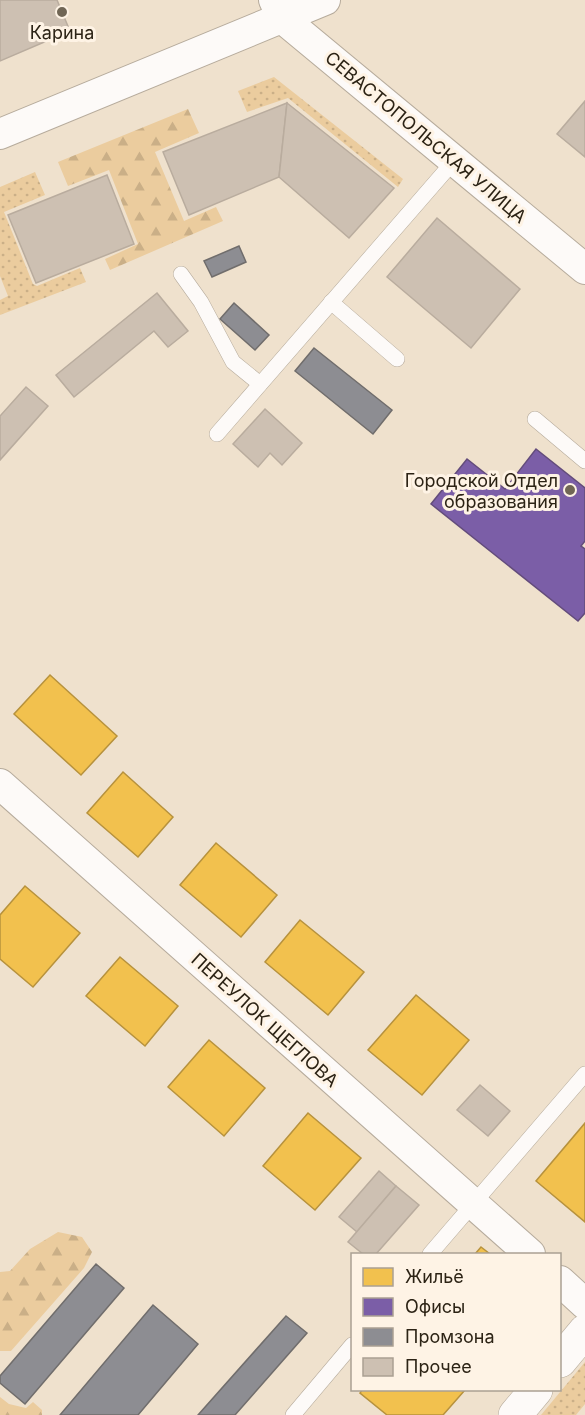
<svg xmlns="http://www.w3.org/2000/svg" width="585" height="1415" viewBox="0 0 585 1415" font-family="Inter,sans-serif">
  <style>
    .grass { fill: url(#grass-dots) }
    .forest { fill: url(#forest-firs) }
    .homes { fill: #f2c14e; stroke: #b7923d; stroke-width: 1.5 }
    .offices { fill: #7b5ea7; stroke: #634c7b; stroke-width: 1.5 }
    .industry { fill: #8d8d92; stroke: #706d6c; stroke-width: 1.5 }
    .building { fill: #cdc0b2; stroke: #b9ac9e; stroke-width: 1.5 }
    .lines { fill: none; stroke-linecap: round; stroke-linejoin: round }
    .service-casing { stroke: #b6ab9c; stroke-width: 16 }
    .minor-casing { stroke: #b6ab9c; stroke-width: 32 }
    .secondary-casing { stroke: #b6ab9c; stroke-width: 34 }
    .service { stroke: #fdfaf8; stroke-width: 15 }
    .minor { stroke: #fdfaf8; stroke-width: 30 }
    .secondary { stroke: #fdfaf8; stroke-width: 33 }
    .poi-dot { fill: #706655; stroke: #fef3e5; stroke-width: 2 }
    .labels { text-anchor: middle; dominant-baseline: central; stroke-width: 6; stroke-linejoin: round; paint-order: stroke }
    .poi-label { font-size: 18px; fill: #2c2315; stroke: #fef3e5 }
    .street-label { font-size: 18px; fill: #2c2315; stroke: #fef3e5 }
  </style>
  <defs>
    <pattern id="grass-dots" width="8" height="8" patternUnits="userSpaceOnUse" patternTransform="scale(1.5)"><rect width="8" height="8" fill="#ebcc9e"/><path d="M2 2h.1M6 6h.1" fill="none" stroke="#caaf87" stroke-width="1.8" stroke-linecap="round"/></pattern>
    <pattern id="forest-firs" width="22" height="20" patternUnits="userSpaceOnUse" patternTransform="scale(1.5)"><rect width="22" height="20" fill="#ebcc9e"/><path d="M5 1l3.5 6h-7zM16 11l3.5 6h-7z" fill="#caaf87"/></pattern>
  </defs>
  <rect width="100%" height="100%" fill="#efe1cd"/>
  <!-- grass -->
  <g class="grass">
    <polygon points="274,77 403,179 398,187 288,98 247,112 238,91"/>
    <polygon points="35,172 45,195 4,212 33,284 37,286 80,268 86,282 0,315 0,300 8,296 0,276 0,187"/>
    <polygon points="585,1362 585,1404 576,1415 541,1415"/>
  </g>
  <!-- forest -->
  <g class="forest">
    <polygon points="188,109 199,133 155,152 184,221 216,207 223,221 110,270 105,259 138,244 109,170 68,186 58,162"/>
    <polygon points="58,1232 82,1237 92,1252 84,1268 11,1351 0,1351 0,1272 10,1271 30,1249"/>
    <polygon points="0,1397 9,1404 26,1408 33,1402 42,1410 42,1415 0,1415"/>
  </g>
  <!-- homes -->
  <g class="homes">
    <polygon points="50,675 117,736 81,775 14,714"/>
    <polygon points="123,772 173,817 138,857 87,813"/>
    <polygon points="216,843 277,895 241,937 180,885"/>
    <polygon points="25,886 80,933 33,987 0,959 0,915"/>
    <polygon points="300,920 364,972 328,1015 265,962"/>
    <polygon points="120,957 178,1006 145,1046 86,996"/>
    <polygon points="416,995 469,1040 422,1095 368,1050"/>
    <polygon points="209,1040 265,1088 224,1136 168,1087"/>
    <polygon points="308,1113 361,1158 315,1210 263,1166"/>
    <polygon points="585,1123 585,1222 536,1181"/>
    <polygon points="481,1247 490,1254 475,1254"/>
    <polygon points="362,1390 465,1390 443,1415 387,1415 360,1393"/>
  </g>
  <!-- offices -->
  <polygon class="offices" points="536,449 585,488 585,541 581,546 585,549 585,613 578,621 431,504 467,459 505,489"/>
  <!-- industry -->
  <g class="industry">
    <polygon points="239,246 246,262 212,277 204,261"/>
    <polygon points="234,303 269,335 255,350 220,319"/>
    <polygon points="314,348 392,410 373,434 295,371"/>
    <polygon points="96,1264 124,1288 25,1404 0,1383 0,1376"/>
    <polygon points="153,1305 198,1344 138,1415 60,1415"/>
    <polygon points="286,1316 307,1333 235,1415 198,1415"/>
  </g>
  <!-- building -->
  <g class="building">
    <polygon points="0,0 57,0 70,31 0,61"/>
    <polygon points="585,101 585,157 557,134"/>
    <polygon points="287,103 279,177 189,215 163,152"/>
    <polygon points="287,103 394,188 349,238 279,177"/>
    <polygon points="107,175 134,244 36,283 8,215"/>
    <polygon points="437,218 520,289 471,348 387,277"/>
    <polygon points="157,293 188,331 168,347 154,331 74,397 56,375"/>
    <polygon points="26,387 48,406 0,460 0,416"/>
    <polygon points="265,409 302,443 282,465 270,453 258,467 233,444"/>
    <polygon points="480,1085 510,1111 488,1136 457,1110"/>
    <polygon points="379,1171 396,1186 357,1232 339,1217"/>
    <polygon points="396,1186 419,1205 376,1254 363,1254 348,1242"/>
  </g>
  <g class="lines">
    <!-- service casing -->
    <g class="service-casing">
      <g id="service">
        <polyline points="181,274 201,302 233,362 260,384"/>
        <polyline points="331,302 397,359"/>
        <polyline points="535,419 585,461"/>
        <polyline points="217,434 454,161"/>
        <polyline points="430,1254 585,1074"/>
        <polyline points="293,1415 352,1345"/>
      </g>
    </g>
    <!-- minor casing -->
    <g class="minor-casing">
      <g id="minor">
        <polyline points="274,0 282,18 585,269"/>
        <polyline points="0,134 325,0"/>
        <polyline points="0,784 530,1254"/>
        <polyline points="560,1281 585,1304"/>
      </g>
    </g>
    <!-- secondary casing -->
    <g class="secondary-casing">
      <g id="secondary">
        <polyline points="560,1361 585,1331"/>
        <polyline points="515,1415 536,1390"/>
      </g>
    </g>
    <!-- service -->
    <use href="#service" class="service"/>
    <!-- minor -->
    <use href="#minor" class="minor"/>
    <!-- secondary -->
    <use href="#secondary" class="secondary"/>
  </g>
  <!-- markers -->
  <g class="poi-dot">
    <circle cx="62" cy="12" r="6"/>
    <circle cx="570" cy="490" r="6"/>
  </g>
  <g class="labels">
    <!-- poi labels -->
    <g class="poi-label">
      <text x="62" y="32">Карина</text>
      <text x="558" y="480" text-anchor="end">Городской Отдел<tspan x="558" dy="21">образования</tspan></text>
    </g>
    <!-- street labels -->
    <g class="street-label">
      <text transform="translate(426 137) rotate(40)">СЕВАСТОПОЛЬСКАЯ УЛИЦА</text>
      <text transform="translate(265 1020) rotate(42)">ПЕРЕУЛОК ЩЕГЛОВА</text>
    </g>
  </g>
  <!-- legend -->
  <rect x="351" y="1253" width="210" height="138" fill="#fef3e5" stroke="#aaa092" stroke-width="1.5"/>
  <rect x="363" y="1268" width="30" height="18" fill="#f2c14e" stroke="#aaa092" stroke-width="1.5"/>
  <text x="405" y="1283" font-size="18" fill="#2c2315">Жильё</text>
  <rect x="363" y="1298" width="30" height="18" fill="#7b5ea7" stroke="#aaa092" stroke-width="1.5"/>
  <text x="405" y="1313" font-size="18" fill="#2c2315">Офисы</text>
  <rect x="363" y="1328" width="30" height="18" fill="#8d8d92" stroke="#aaa092" stroke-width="1.5"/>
  <text x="405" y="1343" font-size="18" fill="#2c2315">Промзона</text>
  <rect x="363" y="1358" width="30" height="18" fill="#cdc0b2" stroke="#aaa092" stroke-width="1.5"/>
  <text x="405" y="1373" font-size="18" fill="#2c2315">Прочее</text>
</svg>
